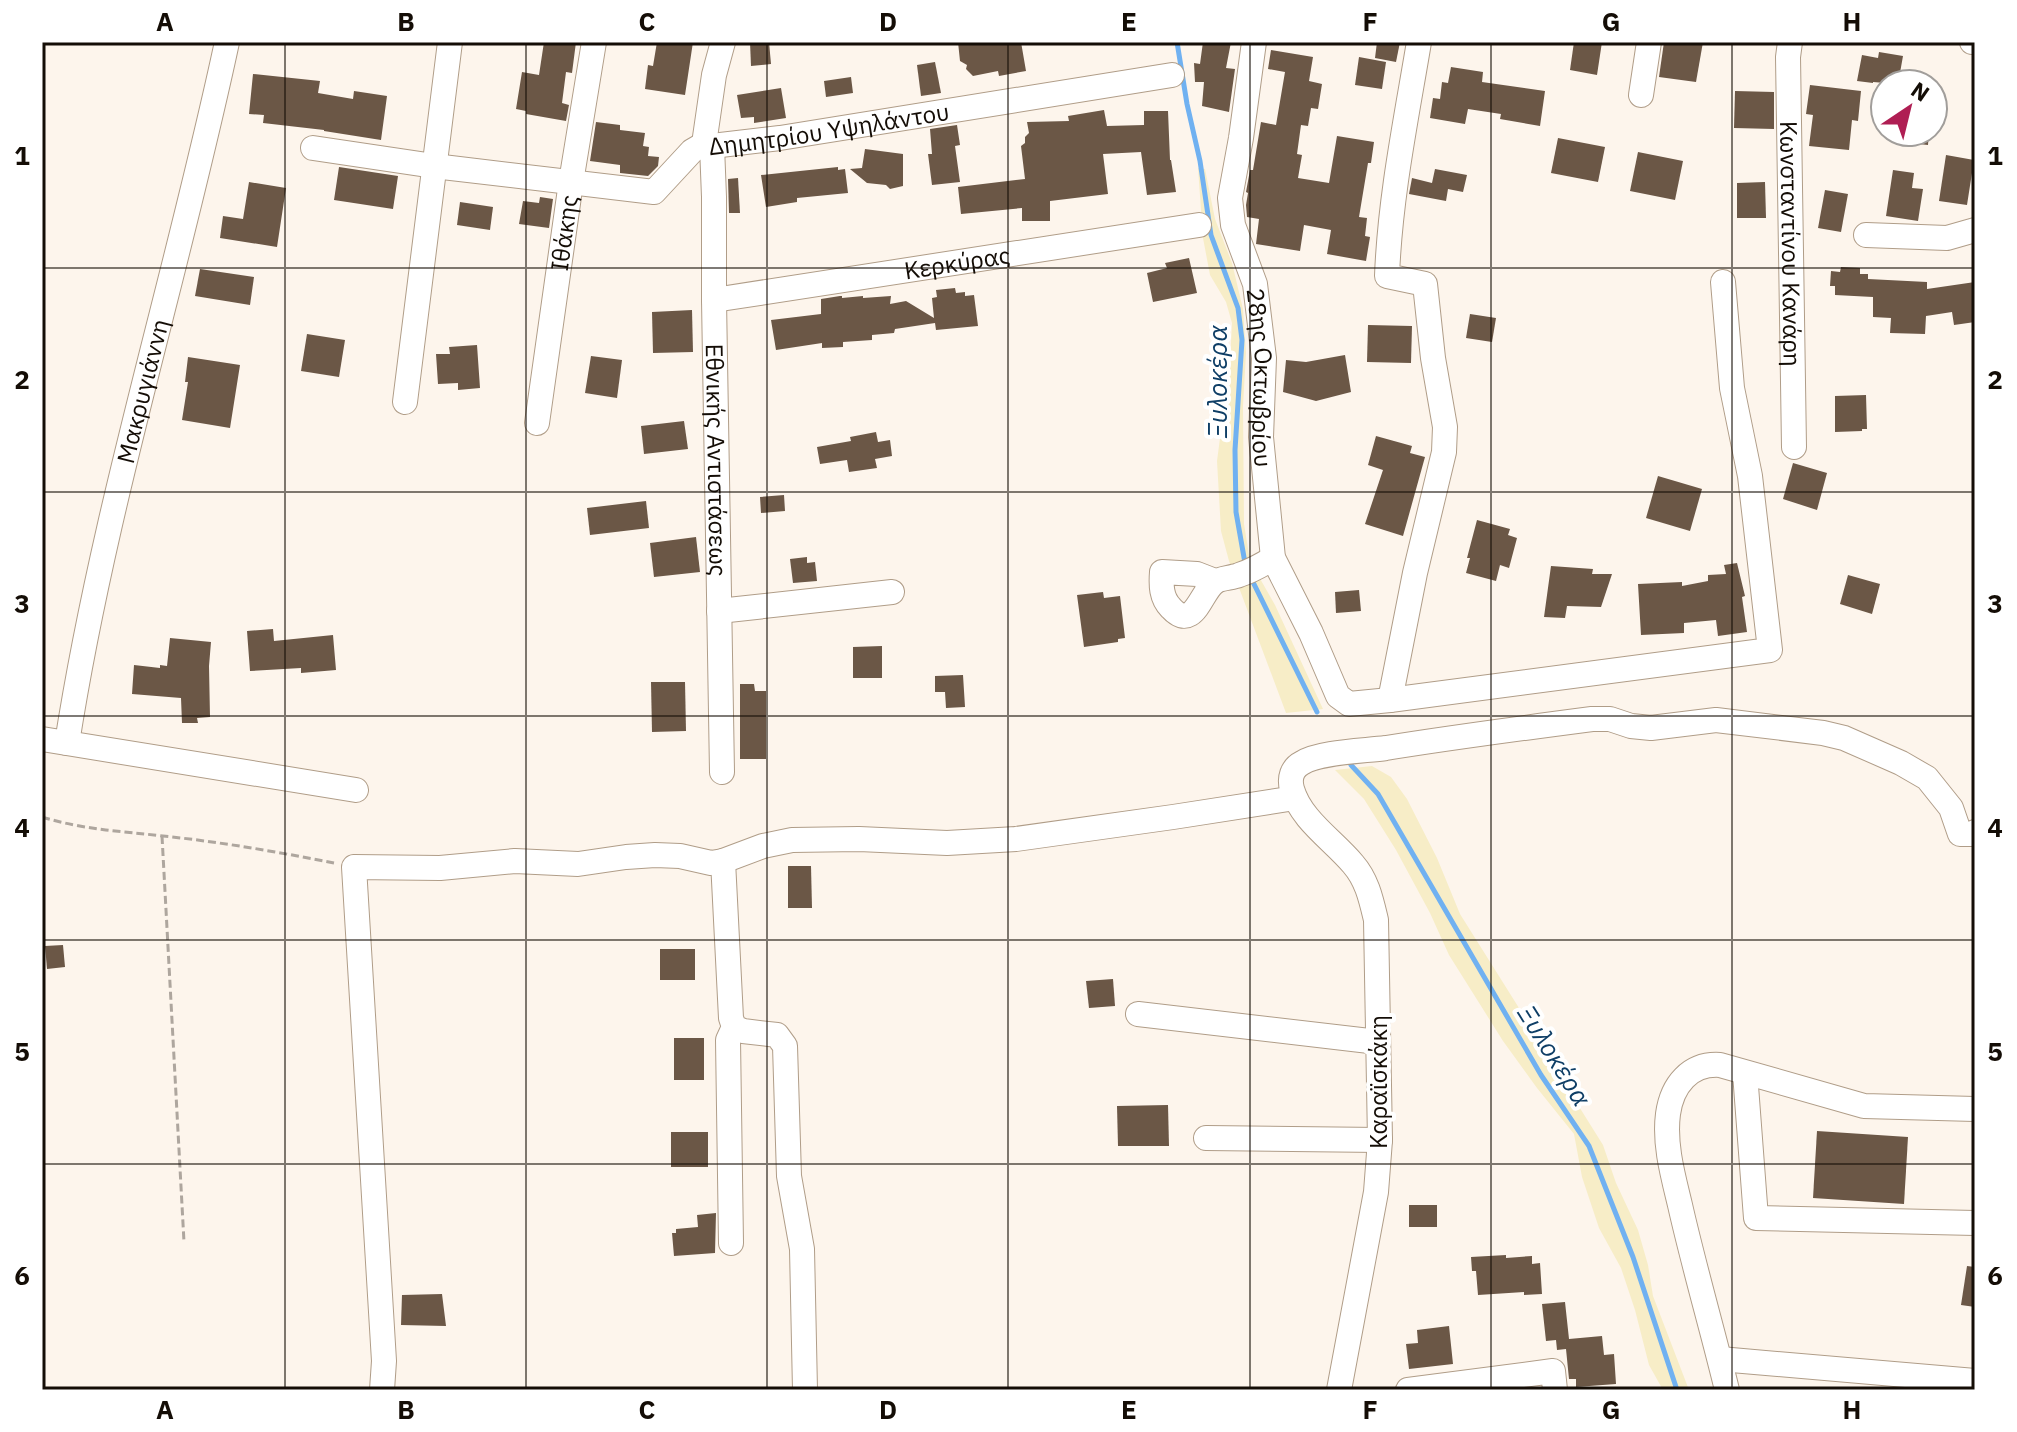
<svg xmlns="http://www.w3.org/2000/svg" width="2017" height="1432" viewBox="0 0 2017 1432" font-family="'IBM Plex Sans',sans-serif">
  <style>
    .sand { fill: #f7edc7 }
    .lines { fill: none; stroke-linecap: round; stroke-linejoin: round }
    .stream { stroke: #70b1f1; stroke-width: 5 }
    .building { fill: #6b5746 }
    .minor-casing { stroke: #b09d88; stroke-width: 26 }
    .path { stroke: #aea69e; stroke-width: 3; stroke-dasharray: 8 4; stroke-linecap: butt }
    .minor { stroke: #fff; stroke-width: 24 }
    .grid { fill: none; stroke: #140d06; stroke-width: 2; stroke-opacity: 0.55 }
    .labels { text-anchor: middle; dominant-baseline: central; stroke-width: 8; stroke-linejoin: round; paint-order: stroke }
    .street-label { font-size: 24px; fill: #140d06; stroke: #fff }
    .water-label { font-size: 26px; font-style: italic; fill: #0e3e66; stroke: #fff }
    .neatline { fill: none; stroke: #140d06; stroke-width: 3 }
    .grid-label { font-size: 26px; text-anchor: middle; font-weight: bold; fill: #140d06 }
  </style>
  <rect width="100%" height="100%" fill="#fdf5ec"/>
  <!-- sand -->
  <g class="sand">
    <polygon points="1198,168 1205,169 1215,219 1232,263 1243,309 1246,353 1243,406 1244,524 1250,561 1275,605 1323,709 1286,713 1229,561 1221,531 1217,461 1230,362 1232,323 1226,302 1210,275 1203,238"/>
    <polygon points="1372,766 1391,777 1407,799 1437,858 1460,914 1519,1008 1546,1061 1573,1097 1603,1145 1616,1183 1638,1230 1648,1265 1653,1296 1689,1390 1663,1390 1649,1365 1635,1310 1621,1268 1599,1228 1582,1177 1574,1134 1537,1088 1503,1041 1449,955 1430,913 1396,850 1364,799 1335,770"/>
  </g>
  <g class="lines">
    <!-- stream -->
    <g class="stream">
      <polyline points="1177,42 1187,104 1200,161 1211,235 1238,308 1242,340 1235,450 1236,512 1245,563"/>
      <polyline points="1250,576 1317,712"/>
      <polyline points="1351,765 1378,794 1541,1075 1589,1146 1633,1257 1677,1390"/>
    </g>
  </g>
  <!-- building -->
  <g class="building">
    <polygon points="544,42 576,42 572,73 566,72 562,103 569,105 566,121 526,114 526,111 516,109 522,72 539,75"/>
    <polygon points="657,42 693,42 685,95 645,89 648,65 653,66"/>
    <polygon points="750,42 769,42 771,64 751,66"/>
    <polygon points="958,42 1021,42 1026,71 999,76 998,71 973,76 966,69 967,65 960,61"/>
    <polygon points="1203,42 1231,42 1226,68 1235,69 1229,112 1202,106 1204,82 1195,82 1194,63 1200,64"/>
    <polygon points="1377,42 1400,42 1396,62 1375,58"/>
    <polygon points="1574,42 1602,42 1597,75 1570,70"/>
    <polygon points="1664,42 1703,42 1696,82 1659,77"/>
    <polygon points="1271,50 1313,57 1309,81 1322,84 1318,109 1311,108 1308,126 1301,125 1297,154 1302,155 1298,178 1329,183 1337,136 1374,142 1371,163 1368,163 1359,217 1367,218 1365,236 1370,237 1366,261 1327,254 1331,230 1304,225 1300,251 1256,244 1259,219 1247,217 1246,205 1248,193 1246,192 1250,170 1253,170 1261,122 1276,125 1285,72 1268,69"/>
    <polygon points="1879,52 1903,56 1898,84 1873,82 1873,83 1857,81 1862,55 1878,58"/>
    <polygon points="1359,57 1386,62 1382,89 1355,85"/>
    <polygon points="935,62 941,93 921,96 917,65"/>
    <polygon points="1451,67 1483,72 1482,82 1545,91 1540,126 1500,119 1501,114 1468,109 1465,124 1430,118 1433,98 1440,99 1442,82 1448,83"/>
    <polygon points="253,74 320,81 318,93 353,99 354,91 387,96 381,140 324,131 324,130 263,123 264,115 249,114"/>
    <polygon points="851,77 853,93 826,97 824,81"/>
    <polygon points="1810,85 1861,91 1858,121 1852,120 1849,150 1809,146 1813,115 1806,114"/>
    <polygon points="781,88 786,118 754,123 754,117 741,118 737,95"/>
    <polygon points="1735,91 1774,92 1774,129 1734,128"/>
    <polygon points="1104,110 1107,126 1144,125 1144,111 1168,111 1170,160 1171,160 1176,192 1147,195 1141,152 1103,154 1108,194 1050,201 1050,221 1022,221 1022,208 961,214 958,187 1025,179 1021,146 1025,143 1025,137 1029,133 1027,122 1069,121 1068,116"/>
    <polygon points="596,122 620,125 620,130 645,133 643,146 649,147 648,156 659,157 658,166 648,176 620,173 620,165 590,161"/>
    <polygon points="957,125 960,145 955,146 960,182 932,185 928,154 932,154 930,129"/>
    <polygon points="1891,132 1929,132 1928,145 1891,141"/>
    <polygon points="1558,138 1605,147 1598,182 1551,173"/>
    <polygon points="865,149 903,154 903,186 890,189 886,185 867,183 850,169 862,168"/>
    <polygon points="1638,152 1683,161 1675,200 1630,191"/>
    <polygon points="1946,155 1974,160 1967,205 1939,201"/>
    <polygon points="339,167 398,176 393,209 334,200"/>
    <polygon points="838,167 838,170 845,169 848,193 797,198 797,202 766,207 761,175"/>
    <polygon points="1435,169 1467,175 1463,192 1448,189 1446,201 1409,194 1412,178 1432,183"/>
    <polygon points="1893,170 1914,173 1912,188 1923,189 1918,221 1886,216"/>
    <polygon points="738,178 740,213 729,213 728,179"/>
    <polygon points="249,182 286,188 277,247 220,238 223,216 243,219"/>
    <polygon points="1765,182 1766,218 1737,218 1737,183"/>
    <polygon points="1825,190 1848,194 1841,232 1818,228"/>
    <polygon points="540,197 553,199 549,228 519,224 523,201 539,203"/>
    <polygon points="460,202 493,207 490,230 457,225"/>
    <polygon points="1189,258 1197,293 1153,302 1147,273 1167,268 1165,263"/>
    <polygon points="1841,267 1860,268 1860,274 1868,274 1868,279 1927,282 1927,289 1975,282 1975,322 1954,325 1952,312 1926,316 1925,334 1890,333 1891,318 1873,317 1873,297 1835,295 1835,286 1830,286 1831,271 1840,272"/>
    <polygon points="200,269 254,277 250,305 195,296"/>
    <polygon points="955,288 956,293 965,292 965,296 974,295 978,326 936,330 935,323 895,329 894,333 872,335 872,340 843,342 843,347 822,348 822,343 776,350 771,320 821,314 821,299 840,296 842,296 842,298 863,296 863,298 891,296 890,304 906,301 934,318 932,298 937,297 936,290"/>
    <polygon points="692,310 693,352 653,353 652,312"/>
    <polygon points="1470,314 1496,318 1492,342 1466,338"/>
    <polygon points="1368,325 1412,326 1411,363 1367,362"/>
    <polygon points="307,334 345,340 339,377 301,371"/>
    <polygon points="477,345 480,388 458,390 458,383 438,384 436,354 450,354 449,347"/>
    <polygon points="1345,355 1351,392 1316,401 1283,392 1286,360 1306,362"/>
    <polygon points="591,356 622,360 617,398 585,393"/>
    <polygon points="188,357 240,365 230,428 182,420 188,382 185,382"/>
    <polygon points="1866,395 1867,429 1862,429 1862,431 1835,432 1835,396"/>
    <polygon points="684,421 688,449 644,454 641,426"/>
    <polygon points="876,432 878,442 890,440 892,456 875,459 877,468 849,472 847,460 820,464 817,447 851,441 850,437"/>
    <polygon points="1376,436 1412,446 1410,453 1425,457 1403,536 1365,524 1383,470 1368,465"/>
    <polygon points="1793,463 1827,473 1817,510 1783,499"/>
    <polygon points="1658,476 1702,489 1690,531 1646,518"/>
    <polygon points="784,495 785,511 761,513 760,497"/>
    <polygon points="646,501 649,528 590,535 587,508"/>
    <polygon points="1477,520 1510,529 1508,535 1517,538 1509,568 1500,565 1496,581 1466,573 1470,558 1467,558"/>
    <polygon points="696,537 700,572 654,577 650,543"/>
    <polygon points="807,557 807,563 815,562 817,581 793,583 790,559"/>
    <polygon points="1737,563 1745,596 1742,597 1747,632 1718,636 1716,620 1684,623 1684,633 1641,635 1638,584 1682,582 1682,586 1708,581 1708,575 1726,574 1724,565"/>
    <polygon points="1551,566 1593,569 1592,574 1612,574 1601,607 1567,606 1565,618 1544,617"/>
    <polygon points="1848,575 1880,584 1872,614 1840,604"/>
    <polygon points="1359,590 1361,611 1336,613 1335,592"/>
    <polygon points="1103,592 1104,598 1120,596 1125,638 1118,639 1118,642 1084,647 1077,595"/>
    <polygon points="273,629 274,641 333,635 336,670 301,673 301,668 250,671 247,631"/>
    <polygon points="170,638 211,642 209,666 210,717 197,718 198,723 182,723 181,698 132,694 134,665 160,668 160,665 167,666"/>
    <polygon points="882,646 882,678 853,678 853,647"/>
    <polygon points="963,675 965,707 946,708 945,692 935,692 935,676"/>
    <polygon points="651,682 685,682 686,731 652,732"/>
    <polygon points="740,684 754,684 755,691 766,691 766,759 740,759"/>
    <polygon points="788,866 811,866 812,908 788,908"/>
    <polygon points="63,945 65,967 47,969 45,946"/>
    <rect x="660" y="949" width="35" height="31"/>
    <polygon points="1113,979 1115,1006 1089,1008 1086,981"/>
    <rect x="674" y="1038" width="30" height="42"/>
    <polygon points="1168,1105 1169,1146 1118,1146 1117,1106"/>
    <polygon points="1817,1131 1908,1137 1904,1204 1813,1198"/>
    <rect x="671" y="1132" width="37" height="35"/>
    <rect x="1409" y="1205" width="28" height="22"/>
    <polygon points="716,1213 715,1253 674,1256 672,1233 676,1233 676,1229 698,1227 697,1215"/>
    <polygon points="1506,1255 1506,1258 1532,1256 1532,1264 1540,1263 1542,1294 1524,1295 1524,1292 1478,1295 1476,1271 1472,1271 1471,1257"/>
    <polygon points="1967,1266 1975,1267 1975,1307 1961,1305"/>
    <polygon points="442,1294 446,1326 401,1325 402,1295"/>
    <polygon points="1565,1302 1569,1339 1602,1336 1604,1355 1614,1354 1616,1384 1576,1387 1576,1379 1569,1379 1566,1349 1557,1350 1556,1340 1546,1341 1542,1304"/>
    <polygon points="1449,1326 1453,1364 1409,1369 1406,1344 1418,1343 1417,1330"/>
  </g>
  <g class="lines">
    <!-- minor casing -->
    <g class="minor-casing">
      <g id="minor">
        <path id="s1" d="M 1254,42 L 1241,138 L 1230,198 L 1233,225 L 1255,284 L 1264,358 L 1261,437 L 1273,558 L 1311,633 L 1338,696 L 1349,704 L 1390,700 L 1770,650 L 1750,476 L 1732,388 L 1723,282"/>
        <path id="s2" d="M 1790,42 L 1788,57 L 1794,447"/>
        <polyline points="1972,42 1975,42"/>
        <polyline points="1641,95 1649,42"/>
        <polyline points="704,144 714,75 723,42"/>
        <path id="s3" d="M 712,146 L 714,197 L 714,300 L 722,772"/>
        <path id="s4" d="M 313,148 L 434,166 L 654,192 L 692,151 L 704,144 L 712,146 L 780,138 L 1172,75"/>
        <polyline points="1866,235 1947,238 1975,230"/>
        <path id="s5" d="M 714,300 L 1199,225"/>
        <polyline points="405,402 450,42"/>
        <path id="s6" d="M 537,423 L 571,182 L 594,42"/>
        <path d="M 1215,581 L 1197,574 L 1162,572 C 1161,585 1161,598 1171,608 C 1194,633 1201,591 1215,582 C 1220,578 1232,578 1239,575 C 1251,571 1262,565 1273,558"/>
        <polyline points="719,611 892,592"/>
        <path d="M 1390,700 L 1415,573 L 1444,452 L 1445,427 L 1433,358 L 1425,284 L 1387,276 C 1390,197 1406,120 1419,42"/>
        <polyline points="42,739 356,790"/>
        <path id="s7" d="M 67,743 C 104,506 177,276 227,42"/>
        <polyline points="723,861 731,1018 734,1027 743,1031 777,1035 785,1046 789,1176 802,1249 805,1390"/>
        <polyline points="1138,1014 1378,1042"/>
        <polyline points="1745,1073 1756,1218 1975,1223"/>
        <polyline points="1206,1138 1380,1140"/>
        <polyline points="731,1243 728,1040 734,1027"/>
        <polyline points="1720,1359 1975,1381"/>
        <polyline points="382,1390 384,1361 354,867 440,868 515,861 578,864 626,857 655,855 680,856 711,863 723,861 763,846 792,840 859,839 947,843 1016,839 1173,817 1295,798"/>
        <path d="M 1339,1390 L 1376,1192 L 1380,1140 L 1376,920 C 1371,899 1367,880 1353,864 C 1333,840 1301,820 1292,789 C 1289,778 1292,768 1302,763 C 1319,752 1364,751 1386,748 C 1454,737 1523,728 1592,719 L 1610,719 L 1631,726 L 1651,728 L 1716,720 L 1823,733 L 1844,738 L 1901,763 L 1927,778 L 1951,808 L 1960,834 L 1971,834 L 1975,832"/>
        <polyline points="1408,1390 1553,1371 1555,1390"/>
        <path d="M 1727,1390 C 1712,1328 1694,1267 1680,1205 C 1673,1176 1664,1144 1668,1114 C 1672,1085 1690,1063 1720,1065 L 1864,1106 L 1975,1109"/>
      </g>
    </g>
    <!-- path -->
    <g class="path">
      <path d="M 42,817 C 85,830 120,831 163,836 C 221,842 278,852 334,863"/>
      <polyline points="162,836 184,1242"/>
    </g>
    <!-- minor -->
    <use href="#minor" class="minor"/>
  </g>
  <!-- grid -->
  <path class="grid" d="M 285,42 L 285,1390M 526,42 L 526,1390M 767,42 L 767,1390M 1008,42 L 1008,1390M 1250,42 L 1250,1390M 1491,42 L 1491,1390M 1732,42 L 1732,1390M 42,268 L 1975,268M 42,492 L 1975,492M 42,716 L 1975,716M 42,940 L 1975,940M 42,1164 L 1975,1164"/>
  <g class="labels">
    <!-- street labels -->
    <g class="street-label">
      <text stroke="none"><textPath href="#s4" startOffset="540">Δημητρίου Υψηλάντου</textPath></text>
      <text stroke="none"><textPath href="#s6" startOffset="192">Ιθάκης</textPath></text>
      <text stroke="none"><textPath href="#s2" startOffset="202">Κωνσταντίνου Κανάρη</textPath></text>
      <text stroke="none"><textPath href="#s5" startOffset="246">Κερκύρας</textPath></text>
      <text stroke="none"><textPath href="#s1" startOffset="342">28ης Οκτωβρίου</textPath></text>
      <text stroke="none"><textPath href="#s7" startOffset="360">Μακρυγιάννη</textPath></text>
      <text stroke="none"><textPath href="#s3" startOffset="314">Εθνικής Αντιστάσεως</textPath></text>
      <text transform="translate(1378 1082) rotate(-90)">Καραϊσκάκη</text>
    </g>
    <!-- water labels -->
    <g class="water-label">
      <text transform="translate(1217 382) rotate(-90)">Ξυλοκέρα</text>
      <text transform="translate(1555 1055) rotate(58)">Ξυλοκέρα</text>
    </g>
  </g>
  <!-- border -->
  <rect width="2017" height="1432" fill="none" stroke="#ffffff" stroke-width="88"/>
  <!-- north arrow -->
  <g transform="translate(1909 108) rotate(35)"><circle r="38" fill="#ffffff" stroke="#a19e9b" stroke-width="2"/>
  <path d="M0-6L14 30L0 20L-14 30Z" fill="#af1e53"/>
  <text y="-12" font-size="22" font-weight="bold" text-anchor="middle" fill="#140d06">N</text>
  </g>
  <rect x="44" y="44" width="1929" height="1344" class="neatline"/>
  <g class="grid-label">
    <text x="165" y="31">A</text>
    <text x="406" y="31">B</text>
    <text x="647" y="31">C</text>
    <text x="888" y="31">D</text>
    <text x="1129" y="31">E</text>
    <text x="1370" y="31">F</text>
    <text x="1611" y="31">G</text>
    <text x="1852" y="31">H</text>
    <text x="22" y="165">1</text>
    <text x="1995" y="165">1</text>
    <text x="22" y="389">2</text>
    <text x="1995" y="389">2</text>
    <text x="22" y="613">3</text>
    <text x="1995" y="613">3</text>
    <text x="22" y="837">4</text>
    <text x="1995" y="837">4</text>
    <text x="22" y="1061">5</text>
    <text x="1995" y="1061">5</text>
    <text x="22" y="1285">6</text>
    <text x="1995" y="1285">6</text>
    <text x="165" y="1419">A</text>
    <text x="406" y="1419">B</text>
    <text x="647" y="1419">C</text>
    <text x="888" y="1419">D</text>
    <text x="1129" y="1419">E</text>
    <text x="1370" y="1419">F</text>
    <text x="1611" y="1419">G</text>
    <text x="1852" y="1419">H</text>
  </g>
</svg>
